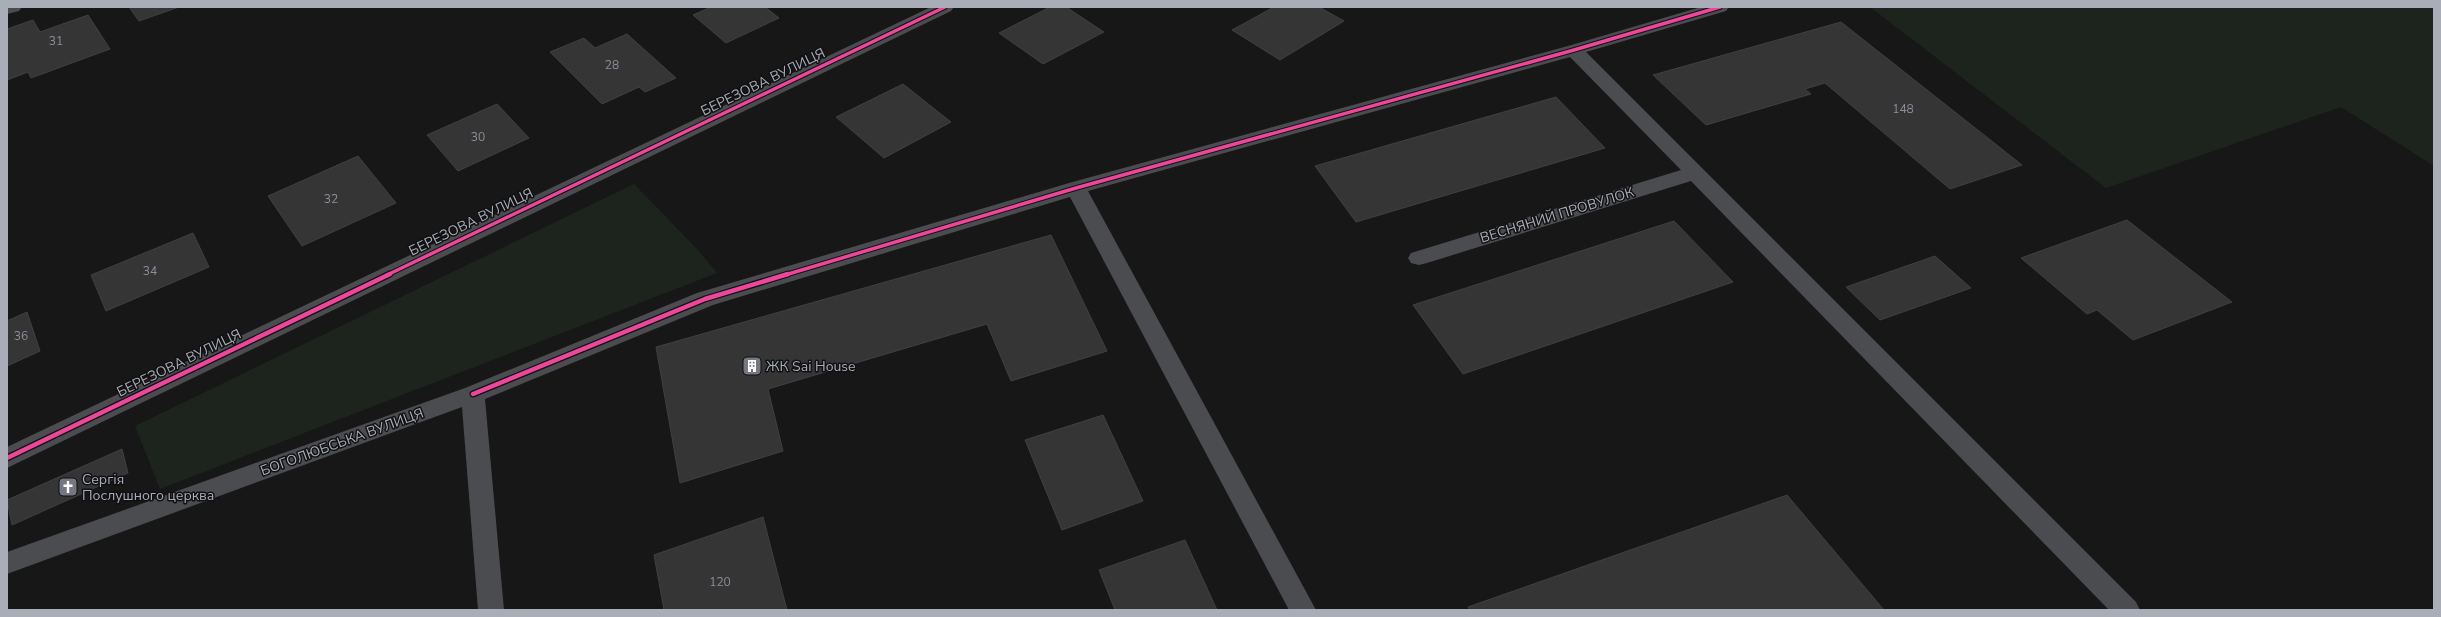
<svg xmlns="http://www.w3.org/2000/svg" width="2441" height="617" viewBox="0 0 2441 617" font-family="'Nunito Sans',sans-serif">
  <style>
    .green { fill: #1d241e }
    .building { fill: #353536; stroke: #3f4043 }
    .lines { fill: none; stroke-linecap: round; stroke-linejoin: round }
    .minor { fill: #4b4c50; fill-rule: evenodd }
    .cycleway-far1-casing { stroke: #111113; stroke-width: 5.5 }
    .cycleway-casing { stroke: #111113; stroke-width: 7 }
    .cycleway-far1 { stroke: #ed469a; stroke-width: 3.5 }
    .cycleway { stroke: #ed469a; stroke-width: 4.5 }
    .labels { text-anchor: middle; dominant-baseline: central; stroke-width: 3; stroke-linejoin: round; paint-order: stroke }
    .number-label { font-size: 12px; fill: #8b8f98 }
    .street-label { font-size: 14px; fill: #a8adb8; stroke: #111113 }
    .poi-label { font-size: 14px; fill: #a8adb8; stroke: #111113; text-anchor: start }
  </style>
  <rect width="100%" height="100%" fill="#171717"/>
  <!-- green -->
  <g class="green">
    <polygon points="1870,7 2434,7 2434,166 2341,107 2106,188"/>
    <polygon points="634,184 699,251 717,273 160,489 135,426"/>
  </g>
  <!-- building -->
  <g class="building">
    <polygon points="129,7 179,7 139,21"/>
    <polygon points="711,7 765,7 779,18 726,43 693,15"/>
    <polygon points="1050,7 1066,7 1104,32 1043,64 999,33"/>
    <polygon points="1274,7 1319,7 1344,21 1280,60 1232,30"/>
    <polygon points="88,15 110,49 31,78 28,72 7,80 7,29 33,20 40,32"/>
    <polygon points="1841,22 2022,165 1950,189 1825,83 1805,89 1811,94 1706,125 1653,75"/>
    <polygon points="627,34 676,78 645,92 639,87 602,104 550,52 584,38 595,48"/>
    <polygon points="903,84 951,122 884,158 836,117"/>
    <polygon points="1556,97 1605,148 1356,222 1315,166"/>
    <polygon points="497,104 529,138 458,171 427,135"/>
    <polygon points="358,156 396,203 302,246 268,196"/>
    <polygon points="2127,220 2232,302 2133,340 2097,310 2087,314 2021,258"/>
    <polygon points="1674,221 1733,282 1463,374 1413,305"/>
    <polygon points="193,233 209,267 106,311 91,275"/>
    <polygon points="1051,235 1107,351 1011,381 987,324 768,389 783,451 680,483 656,347"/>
    <polygon points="1935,256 1971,288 1880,320 1846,287"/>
    <polygon points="27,312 40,351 7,366 7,321"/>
    <polygon points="1103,415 1143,501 1062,530 1025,440"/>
    <polygon points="122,449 128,473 12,525 7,500"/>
    <polygon points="1787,495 1884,610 1470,610 1468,607"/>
    <polygon points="763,517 787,610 664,610 654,555"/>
    <polygon points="1185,540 1217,610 1115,610 1099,570"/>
  </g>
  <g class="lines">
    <!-- minor -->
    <g class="minor">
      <polygon points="7,7 22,7 19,11 7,14"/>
      <polygon points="931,7 954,7 951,11 7,468 7,447"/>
      <polygon points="1701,7 1729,7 1726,11 1586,52 2136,602 2140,610 2109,610 1691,181 1427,263 1419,265 1411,263 1408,258 1411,253 1681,170 1570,57 1088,191 1316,610 1289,610 1070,197 713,305 485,399 504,610 478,610 462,407 7,574 7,552 465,388 697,293 1069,183 1568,46"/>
    </g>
    <!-- cycleway-far1 casing -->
    <g class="cycleway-far1-casing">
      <g id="cycleway-far1">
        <polyline points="387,275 945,7"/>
        <polyline points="785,275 1076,188 1574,50 1720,7"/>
      </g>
    </g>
    <!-- cycleway casing -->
    <g class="cycleway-casing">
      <g id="cycleway">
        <polyline points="473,394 705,299 788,274"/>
        <polyline points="7,458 390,274"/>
      </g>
    </g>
    <!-- cycleway-far1 -->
    <use href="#cycleway-far1" class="cycleway-far1"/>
    <!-- cycleway -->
    <use href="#cycleway" class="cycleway"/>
  </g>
  <!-- icons -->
  <defs>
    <g id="building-square" transform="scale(1)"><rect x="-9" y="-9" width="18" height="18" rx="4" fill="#757880" stroke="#111113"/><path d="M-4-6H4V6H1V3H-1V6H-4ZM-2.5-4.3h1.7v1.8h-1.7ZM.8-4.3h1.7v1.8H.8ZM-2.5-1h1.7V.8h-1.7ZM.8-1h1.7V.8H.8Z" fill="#fff"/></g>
    <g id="church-square" transform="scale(1)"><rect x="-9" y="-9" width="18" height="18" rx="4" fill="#757880" stroke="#111113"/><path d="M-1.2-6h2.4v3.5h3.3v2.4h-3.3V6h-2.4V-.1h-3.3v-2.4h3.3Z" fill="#fff"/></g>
  </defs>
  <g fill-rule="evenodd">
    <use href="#building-square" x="752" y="366"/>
    <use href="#church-square" x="68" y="487"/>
  </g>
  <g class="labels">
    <!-- number labels -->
    <g class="number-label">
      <text x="56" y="41">31</text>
      <text x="612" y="65">28</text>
      <text x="1903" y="109">148</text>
      <text x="478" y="137">30</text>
      <text x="331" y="199">32</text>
      <text x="150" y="271">34</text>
      <text x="21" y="336">36</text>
      <text x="720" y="582">120</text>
    </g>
    <!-- street labels -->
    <g class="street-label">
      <text transform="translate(763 82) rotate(-26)">БЕРЕЗОВА ВУЛИЦЯ</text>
      <text transform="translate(1557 215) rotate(-17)">ВЕСНЯНИЙ ПРОВУЛОК</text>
      <text transform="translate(471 222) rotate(-26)">БЕРЕЗОВА ВУЛИЦЯ</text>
      <text transform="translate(179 363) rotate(-26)">БЕРЕЗОВА ВУЛИЦЯ</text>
      <text transform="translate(342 442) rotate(-20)">БОГОЛЮБСЬКА ВУЛИЦЯ</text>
    </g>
    <!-- poi labels -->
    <g class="poi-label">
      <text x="766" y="366">ЖК Sai House</text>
      <text x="82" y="479">Сергія<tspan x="82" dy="16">Послушного церква</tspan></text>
    </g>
  </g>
  <!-- border -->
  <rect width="2441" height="617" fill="none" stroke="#a8adb8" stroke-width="16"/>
</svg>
